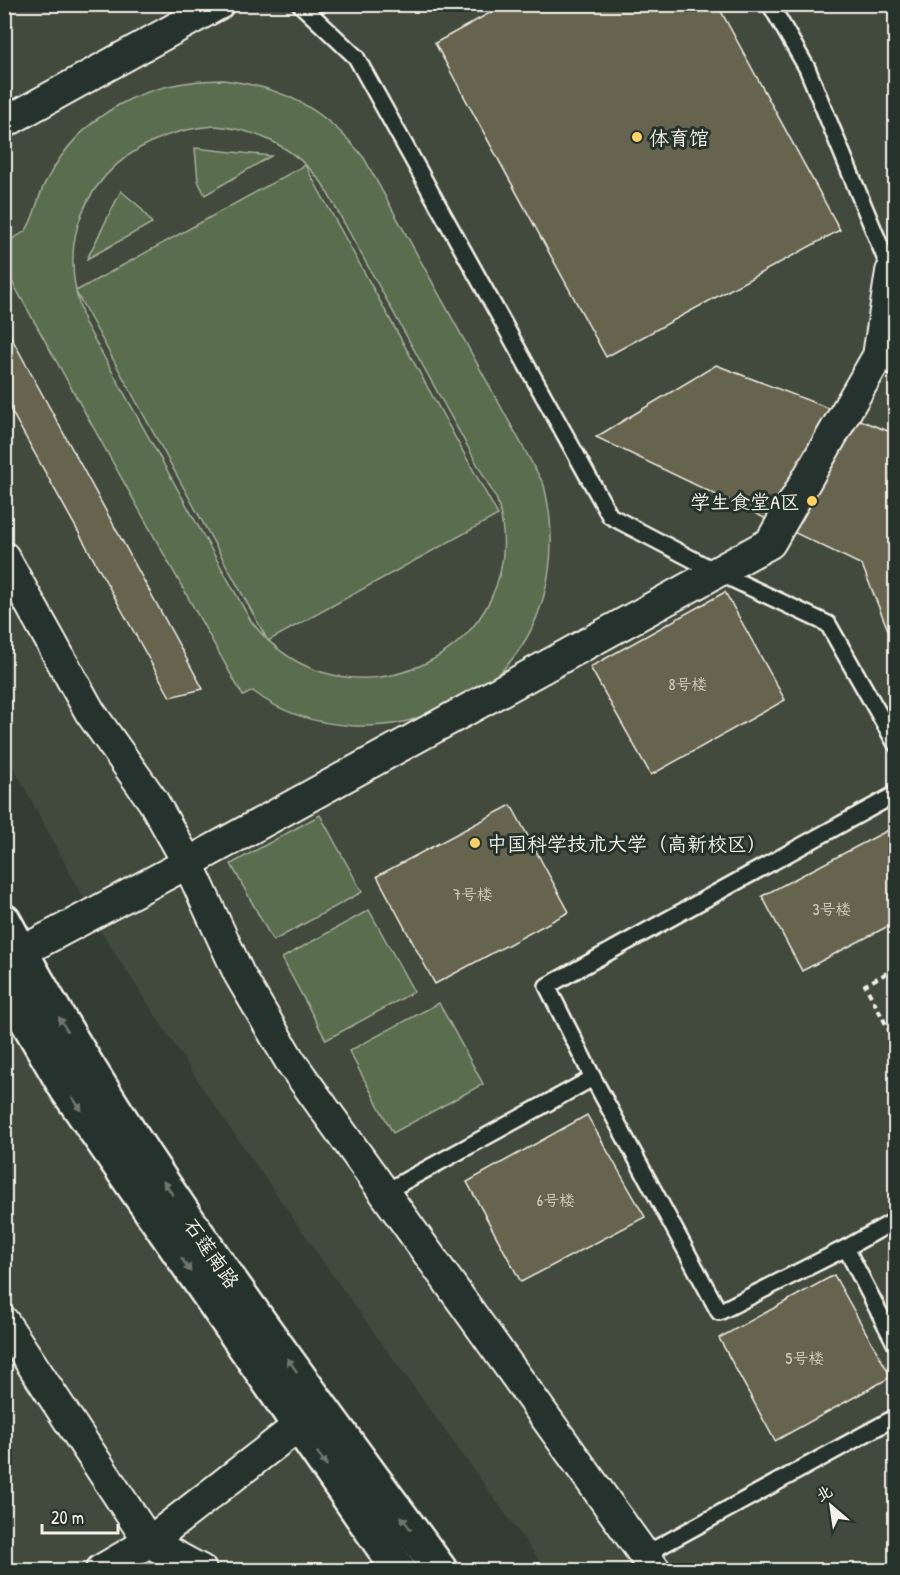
<svg xmlns="http://www.w3.org/2000/svg" width="900" height="1575" viewBox="0 0 900 1575" font-family="'Patrick Hand','LXGW WenKai TC',sans-serif">
  <style>
    .built { fill: #42483c }
    .green { fill: #5a6d50; stroke: #a7af9c; stroke-width: 1.5; fill-rule: evenodd }
    .building { fill: #66634f; stroke: #f4f1e8; stroke-width: 1.5 }
    .lines { fill: none; stroke-linecap: round; stroke-linejoin: round }
    .service-casing { stroke: #f4f1e8; stroke-width: 20 }
    .minor-casing { stroke: #f4f1e8; stroke-width: 34 }
    .tertiary-casing { stroke: #f4f1e8; stroke-width: 38 }
    .path { stroke: #f4f1e8; stroke-width: 4; stroke-dasharray: 6 4.5; stroke-linecap: butt }
    .service { stroke: #26332d; stroke-width: 15 }
    .minor { stroke: #26332d; stroke-width: 30 }
    .tertiary { stroke: #26332d; stroke-width: 33 }
    .oneway { fill: #6e766e }
    .poi-dot { fill: #ffd166; stroke: #26332d; stroke-width: 2 }
    .labels { text-anchor: middle; dominant-baseline: central; stroke-width: 6; stroke-linejoin: round; paint-order: stroke }
    .number-label { font-size: 16px; fill: #d0cec2 }
    .poi-label { font-size: 20px; fill: #f4f1e8; stroke: #26332d; text-anchor: start }
    .street-label { font-size: 20px; fill: #f4f1e8; stroke: #26332d }
  </style>
  <rect width="100%" height="100%" fill="#333d34"/>
  <filter id="ink" filterUnits="userSpaceOnUse"><feTurbulence type="fractalNoise" baseFrequency=".0167" numOctaves="2"/><feDisplacementMap in="SourceGraphic" scale="12" xChannelSelector="R" yChannelSelector="G"/><feConvolveMatrix kernelMatrix="1 2 1 2 8 2 1 2 1" color-interpolation-filters="sRGB"/></filter>
  <g filter="url(#ink)">
    <!-- built -->
    <g class="built">
      <polygon points="9,4 895,5 895,1570 546,1570 341,1287 207,1095 103,935 5,751 4,7"/>
      <polygon points="4,981 399,1570 5,1570"/>
    </g>
    <!-- green -->
    <g class="green">
      <path d="M 224,80 C 286,88 325,109 364,158 L 544,485 C 562,558 546,640 483,687 C 474,694 461,699 451,704 C 418,721 392,727 355,726 C 318,724 282,714 253,691 L 243,696 L 5,269 L 4,243 C 11,239 19,236 25,231 C 33,224 39,192 46,181 C 83,111 147,80 224,80 ZM 215,126 C 259,130 294,147 322,183 L 497,500 C 541,650 345,745 251,621 L 84,321 L 76,292 L 268,641 L 498,515 L 305,165 L 76,291 C 57,199 127,131 215,126 Z"/>
      <polygon points="195,148 271,156 205,195 198,181"/>
      <polygon points="121,191 140,207 152,223 87,259"/>
      <polygon points="320,815 362,892 273,941 231,864"/>
      <polygon points="369,910 414,992 326,1040 282,958"/>
      <polygon points="439,1003 483,1084 393,1133 349,1051"/>
    </g>
    <!-- building -->
    <g class="building">
      <polygon points="506,4 717,4 840,230 606,357 435,43"/>
      <polygon points="4,324 203,689 170,697 4,398"/>
      <polygon points="716,365 896,434 896,650 862,565 596,437"/>
      <polygon points="725,592 785,700 651,775 590,667"/>
      <polygon points="511,805 569,912 435,984 377,876"/>
      <polygon points="896,826 896,922 802,971 762,896"/>
      <polygon points="587,1115 645,1217 521,1282 467,1182"/>
      <polygon points="834,1275 891,1377 775,1441 719,1338"/>
    </g>
    <g class="lines">
      <!-- service casing -->
      <g class="service-casing">
        <g id="service">
          <polyline points="300,4 356,57 610,516 715,571 828,624 896,744"/>
          <polyline points="770,4 807,68 891,272"/>
          <polyline points="878,356 896,369"/>
          <polyline points="896,794 547,986 593,1078 719,1312 846,1248 896,1345"/>
          <polyline points="383,1193 593,1078"/>
          <polyline points="846,1248 896,1220"/>
          <polyline points="644,1555 896,1417"/>
        </g>
      </g>
      <!-- minor casing -->
      <g class="minor-casing">
        <g id="minor">
          <polyline points="4,123 219,4"/>
          <polyline points="4,557 90,712 153,801 188,863 239,974 290,1061 655,1570"/>
          <polyline points="21,952 188,863 770,543 878,356 891,272 896,270"/>
          <polyline points="4,1322 149,1542 201,1570"/>
          <polyline points="101,1570 149,1542 298,1426"/>
        </g>
      </g>
      <!-- tertiary casing -->
      <g class="tertiary-casing">
        <g id="tertiary">
          <path d="M 4,921 C 127,1152 287,1360 440,1570"/>
          <polyline points="4,981 66,1088 399,1570"/>
        </g>
      </g>
      <!-- path -->
      <polyline class="path" points="896,968 865,985 896,1043"/>
      <!-- service -->
      <use href="#service" class="service"/>
      <!-- minor -->
      <use href="#minor" class="minor"/>
      <!-- tertiary -->
      <use href="#tertiary" class="tertiary"/>
    </g>
    <!-- one-way arrows -->
    <defs><path id="oneway-solid" d="M-6-.8H1V-3.2L6.5 0L1 3.2V.8H-6Z" transform="scale(1.5)"/></defs>
    <g class="oneway">
      <use href="#oneway-solid" transform="translate(63 1024) rotate(-121)"/>
      <use href="#oneway-solid" transform="translate(77 1104) rotate(56)"/>
      <use href="#oneway-solid" transform="translate(168 1188) rotate(-124)"/>
      <use href="#oneway-solid" transform="translate(186 1265) rotate(56)"/>
      <use href="#oneway-solid" transform="translate(292 1365) rotate(-126)"/>
      <use href="#oneway-solid" transform="translate(322 1459) rotate(55)"/>
      <use href="#oneway-solid" transform="translate(406 1523) rotate(-126)"/>
    </g>
  </g>
  <!-- markers -->
  <g class="poi-dot">
    <circle cx="637" cy="137" r="6"/>
    <circle cx="812" cy="501" r="6"/>
    <circle cx="475" cy="843" r="6"/>
  </g>
  <g class="labels">
    <!-- number labels -->
    <g class="number-label">
      <text x="688" y="684">8号楼</text>
      <text x="473" y="894">7号楼</text>
      <text x="832" y="909">3号楼</text>
      <text x="556" y="1200">6号楼</text>
      <text x="805" y="1358">5号楼</text>
    </g>
    <!-- poi labels -->
    <g class="poi-label">
      <text x="649" y="137">体育馆</text>
      <text x="800" y="501" text-anchor="end">学生食堂A区</text>
      <text x="487" y="843">中国科学技术大学（高新校区）</text>
    </g>
    <!-- street labels -->
    <g class="street-label">
      <text transform="translate(212 1253) rotate(55)">石莲南路</text>
    </g>
  </g>
  <!-- margin -->
  <rect width="900" height="1575" fill="none" stroke="#26332d" stroke-width="24"/>
  <rect x="12" y="12" width="876" height="1551" fill="none" stroke="#f4f1e8" stroke-width="2" filter="url(#ink)"/>
  <!-- north arrow -->
  <g transform="translate(831 1506) rotate(331)" stroke="#26332d" stroke-width="4.5" paint-order="stroke">
  <path d="M0-4.5L10 22L0 15L-10 22Z" fill="#f4f1e8"/>
  <text y="-9" font-size="16" font-weight="bold" text-anchor="middle" fill="#f4f1e8">北</text>
  </g>
  <!-- scale -->
  <path d="M42 1524v9h76v-9" fill="none" stroke="#f4f1e8" stroke-width="3"/>
  <text x="51" y="1524" font-size="18" fill="#f4f1e8" stroke="#26332d" stroke-width="4.5" paint-order="stroke">20 m</text>
</svg>
